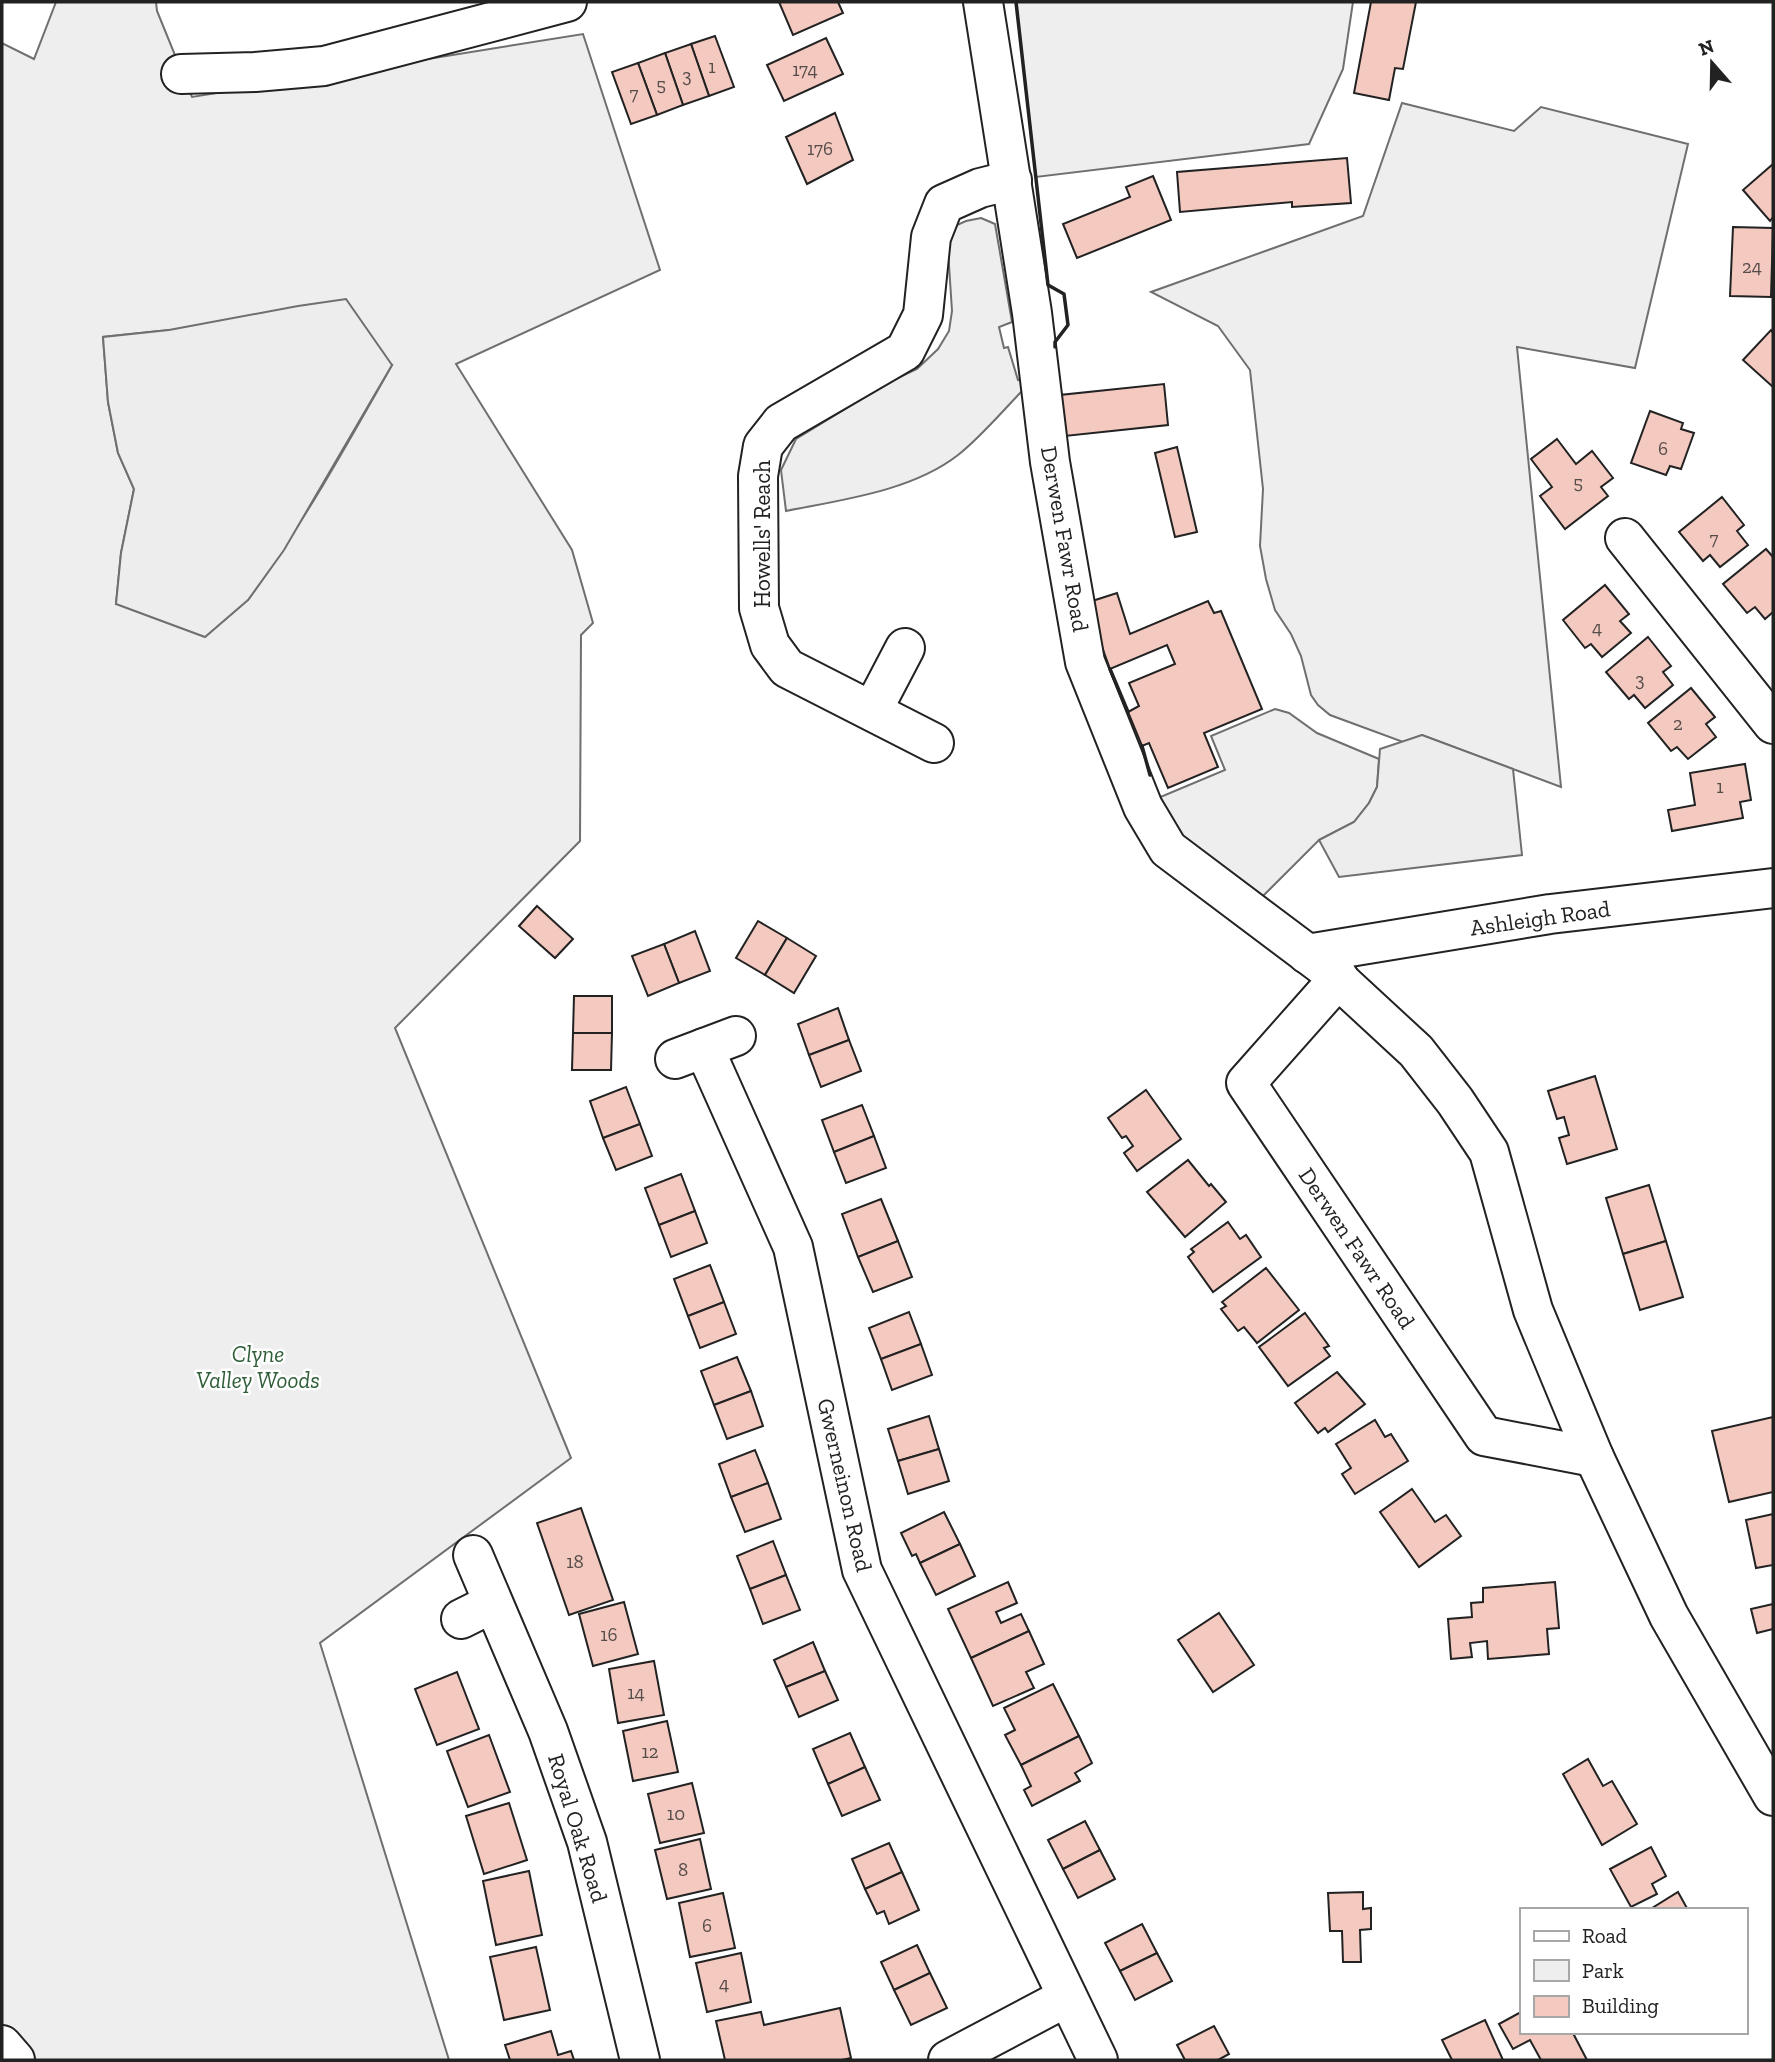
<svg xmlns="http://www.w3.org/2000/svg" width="1775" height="2062" viewBox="0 0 1775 2062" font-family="'Zilla Slab',serif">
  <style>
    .green { fill: #eee; stroke: #6f6f6f; stroke-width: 2; fill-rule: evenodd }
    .parking { fill: #ededed; stroke: #6f6f6f; stroke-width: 2 }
    .building { fill: #f3c9c0; stroke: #222; stroke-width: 2 }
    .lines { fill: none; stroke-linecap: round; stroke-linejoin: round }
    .minor-casing { stroke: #222; stroke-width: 42 }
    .major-casing { stroke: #222; stroke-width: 42 }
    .minor { stroke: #fff; stroke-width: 38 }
    .major { stroke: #fff; stroke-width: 38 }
    .wall { stroke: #222; stroke-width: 3.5 }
    .labels { text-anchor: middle; stroke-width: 5; stroke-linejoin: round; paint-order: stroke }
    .number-label { font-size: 19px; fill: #564c4a }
    .street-label { font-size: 23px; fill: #222; stroke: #fff }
    .park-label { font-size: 23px; font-style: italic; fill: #2f5e38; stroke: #fff }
  </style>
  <rect width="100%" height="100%" fill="#fff"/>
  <g class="green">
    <path d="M56,2H156L157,11L192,97L583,34L660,270L456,364L572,550L593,623L581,635L580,841L395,1028L571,1458L320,1643L449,2060H2V43L34,59ZM169,330L392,365C347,445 302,525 248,600L116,604L121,553L134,489L118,453L108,402L103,337Z"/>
    <path d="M1016,2H1353L1343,69L1309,144L1036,177Z"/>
    <path d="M1402,103L1514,131L1541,107L1688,144L1635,368L1517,347L1561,787L1422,735L1403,742L1330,715L1318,705L1311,695L1301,656L1291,634L1275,610L1266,579L1260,546L1263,489L1250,370L1218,326L1151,292L1363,216Z"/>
    <path d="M981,218L995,224L1012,322L999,327L1004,348L1008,347L1018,380L1023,379L1026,387C1004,409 982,436 958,455C912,491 841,500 786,511L781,470L796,439L891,381L917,369L938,349L949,331L952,311L948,250L951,234L957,225L966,221Z"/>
    <path d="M1275,709L1289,713L1317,733L1379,759L1377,787L1369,803L1354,822L1319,840L1257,902L1181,842L1158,798L1225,770L1211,736Z"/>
  </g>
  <g class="parking">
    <path d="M346,299L392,365L284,550L248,600L205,637L116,604L121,553L134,489L118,453L108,402L103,337L169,330L298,306Z"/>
    <path d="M1422,735L1513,769L1522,855L1339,877L1319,840L1354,822L1369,803L1377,787L1380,749Z"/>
  </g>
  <g class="building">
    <path d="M779,2H838L843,13L793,35Z"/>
    <path d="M1371,2H1416L1403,69L1395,68L1389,100L1354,93Z"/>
    <path d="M715,36L734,87L709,96L691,44Z"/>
    <path d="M826,38L843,74L784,101L767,65Z"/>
    <path d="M691,44L709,96L683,105L665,53Z"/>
    <path d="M665,53L683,105L657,115L638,63Z"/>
    <path d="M638,63L657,115L631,124L612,72Z"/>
    <path d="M835,113L853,160L807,184L786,137Z"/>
    <path d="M1347,158L1351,203L1292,207V202L1180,212L1177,172Z"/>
    <path d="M1773,164V217L1770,221L1743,190Z"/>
    <path d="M1153,176L1171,220L1077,258L1063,224L1130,197L1126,187Z"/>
    <path d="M1733,227L1773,228L1771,297L1730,296Z"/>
    <path d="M1771,330L1773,333V387L1743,360Z"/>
    <path d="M1164,384L1168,425L1065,436L1060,395Z"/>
    <path d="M1650,411L1683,423L1681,429L1694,433L1681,469L1670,466L1666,475L1631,463Z"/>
    <path d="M1557,439L1576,464L1592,451L1613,478L1601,487L1608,496L1565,529L1540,496L1552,487L1531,459Z"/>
    <path d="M1177,447L1197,532L1175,537L1155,453Z"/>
    <path d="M1722,497L1744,525L1737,531L1748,545L1720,567L1710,555L1703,561L1679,532Z"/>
    <path d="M1766,549L1773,557V612L1765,619L1755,607L1747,613L1723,584Z"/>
    <path d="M1605,585L1629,614L1620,621L1631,633L1602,657L1591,644L1585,648L1563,620Z"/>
    <path d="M1117,593L1130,634L1208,601L1214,613L1221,611L1262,709L1204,733L1218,767L1168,788L1149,743L1142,746L1128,712L1139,706L1129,683L1175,664L1167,645L1110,669L1086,603Z"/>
    <path d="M1648,637L1671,666L1663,672L1673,685L1645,708L1634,695L1629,699L1606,672Z"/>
    <path d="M1691,688L1715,717L1706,724L1716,737L1688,759L1677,747L1671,751L1648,723Z"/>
    <path d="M1745,764L1751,800L1740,802L1743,818L1672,831L1668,810L1695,805L1690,773Z"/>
    <path d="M537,906L573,939L555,958L519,926Z"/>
    <path d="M758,921L787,938L765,975L736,958Z"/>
    <path d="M695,931L710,971L679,983L664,944Z"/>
    <path d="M787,938L816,956L794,993L765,975Z"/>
    <path d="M664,944L679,983L648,996L632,956Z"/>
    <path d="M574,996H612V1033H573Z"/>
    <path d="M838,1008L849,1040L809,1055L798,1024Z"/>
    <path d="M573,1033H612L611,1070H572Z"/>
    <path d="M849,1040L861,1071L821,1087L809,1055Z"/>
    <path d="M1595,1076L1617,1149L1567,1164L1559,1138L1569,1135L1564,1117L1557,1119L1548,1091Z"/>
    <path d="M626,1087L640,1124L603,1138L590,1101Z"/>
    <path d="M1146,1090L1181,1139L1137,1171L1124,1153L1133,1146L1126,1136L1122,1138L1108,1118Z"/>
    <path d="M862,1105L874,1136L834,1152L822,1120Z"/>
    <path d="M640,1124L652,1156L616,1170L603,1138Z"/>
    <path d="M874,1136L886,1168L846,1183L834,1152Z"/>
    <path d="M1188,1160L1209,1186L1211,1184L1226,1202L1185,1237L1147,1192Z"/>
    <path d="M681,1174L695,1211L659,1225L645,1188Z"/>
    <path d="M1649,1185L1666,1241L1623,1254L1606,1198Z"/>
    <path d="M881,1199L898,1241L858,1257L842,1214Z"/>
    <path d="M695,1211L707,1243L671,1257L659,1225Z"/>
    <path d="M1228,1222L1240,1239L1246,1235L1261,1257L1213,1292L1188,1257L1194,1252L1191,1249Z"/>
    <path d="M898,1241L912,1277L873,1292L858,1257Z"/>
    <path d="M1666,1241L1683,1297L1640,1310L1623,1254Z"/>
    <path d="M710,1265L724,1302L688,1316L674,1279Z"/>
    <path d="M1266,1268L1299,1310L1257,1343L1244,1327L1238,1331L1221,1309L1226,1306L1222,1302Z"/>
    <path d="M724,1302L736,1334L700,1348L688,1316Z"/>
    <path d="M909,1312L921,1344L881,1359L869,1328Z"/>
    <path d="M1305,1313L1329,1346L1324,1348L1330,1356L1288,1386L1259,1347Z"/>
    <path d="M921,1344L932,1375L892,1390L881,1359Z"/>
    <path d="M737,1357L751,1391L714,1405L701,1371Z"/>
    <path d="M1337,1372L1365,1404L1328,1432L1325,1428L1318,1433L1295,1403Z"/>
    <path d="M751,1391L763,1426L727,1439L714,1405Z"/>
    <path d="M929,1416L939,1449L898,1461L888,1429Z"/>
    <path d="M1773,1417V1492L1729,1502L1712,1431Z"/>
    <path d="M1375,1420L1385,1437L1391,1434L1408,1461L1355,1494L1342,1474L1351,1468L1336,1444Z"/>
    <path d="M939,1449L949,1481L908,1494L898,1461Z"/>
    <path d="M755,1450L768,1483L731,1497L719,1464Z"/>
    <path d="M768,1483L781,1519L745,1532L731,1497Z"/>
    <path d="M1412,1489L1435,1522L1446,1515L1461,1536L1419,1567L1380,1512Z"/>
    <path d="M581,1508L613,1600L569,1615L537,1523Z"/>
    <path d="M944,1512L960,1544L920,1563L916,1554L912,1556L901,1533Z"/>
    <path d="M1773,1514V1565L1756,1568L1746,1520Z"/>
    <path d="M773,1541L786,1575L750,1589L737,1556Z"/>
    <path d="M960,1544L975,1576L936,1595L920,1563Z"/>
    <path d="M786,1575L800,1610L763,1624L750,1589Z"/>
    <path d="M1008,1582L1017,1603L996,1612L1001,1623L1021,1614L1029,1631L971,1658L948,1609Z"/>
    <path d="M1555,1582L1559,1628L1547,1629L1549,1654L1488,1659L1487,1641L1470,1643L1472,1657L1451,1659L1448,1619L1472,1617L1471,1603L1483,1602V1588Z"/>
    <path d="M624,1602L638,1654L593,1666L579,1614Z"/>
    <path d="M1773,1604V1629L1757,1633L1751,1609Z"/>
    <path d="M1219,1613L1254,1665L1213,1692L1178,1640Z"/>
    <path d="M1029,1631L1044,1664L1026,1672L1034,1688L993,1706L971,1658Z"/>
    <path d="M813,1642L825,1671L786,1687L774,1660Z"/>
    <path d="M654,1661L664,1715L618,1723L609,1669Z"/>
    <path d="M825,1671L838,1700L799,1717L786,1687Z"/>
    <path d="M457,1672L479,1729L437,1745L415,1689Z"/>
    <path d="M1053,1684L1079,1736L1021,1765L1005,1735L1015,1730L1004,1708Z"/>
    <path d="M667,1721L678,1772L633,1781L623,1731Z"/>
    <path d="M850,1733L865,1767L828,1784L813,1749Z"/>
    <path d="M489,1735L510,1792L468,1807L447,1751Z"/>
    <path d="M1079,1736L1092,1763L1075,1773L1080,1781L1032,1806L1024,1790L1031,1786L1021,1765Z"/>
    <path d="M1588,1759L1603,1786L1612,1781L1637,1824L1602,1845L1563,1774Z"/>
    <path d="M865,1767L880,1800L842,1816L828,1784Z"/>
    <path d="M692,1783L704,1833L660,1843L648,1794Z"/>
    <path d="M509,1803L527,1860L484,1874L466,1816Z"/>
    <path d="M1085,1821L1100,1850L1063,1869L1048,1840Z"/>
    <path d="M700,1839L711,1889L667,1899L655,1850Z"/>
    <path d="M889,1843L902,1872L865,1889L852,1859Z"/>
    <path d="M1651,1847L1666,1876L1652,1884L1657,1894L1631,1907L1610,1869Z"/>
    <path d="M1100,1850L1115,1879L1078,1898L1063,1869Z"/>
    <path d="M529,1871L542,1935L496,1945L483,1881Z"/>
    <path d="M902,1872L919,1910L889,1924L884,1911L877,1914L865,1889Z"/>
    <path d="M1363,1892V1909L1371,1908V1929L1360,1930L1361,1962H1343L1342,1931H1330L1328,1893Z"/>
    <path d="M1678,1892L1688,1910H1649Z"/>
    <path d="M723,1893L735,1948L690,1957L679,1903Z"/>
    <path d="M1142,1924L1157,1953L1120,1971L1105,1943Z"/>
    <path d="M917,1945L930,1973L894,1990L881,1962Z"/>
    <path d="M536,1947L550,2010L504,2020L490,1957Z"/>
    <path d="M741,1953L751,2002L707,2012L696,1963Z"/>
    <path d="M1157,1953L1172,1981L1135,2000L1120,1971Z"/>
    <path d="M930,1973L947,2008L911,2025L894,1990Z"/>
    <path d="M840,2008L851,2058L842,2060H725L716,2021L761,2012L764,2025Z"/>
    <path d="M1521,2012V2032H1579L1574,2035L1587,2060H1541L1530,2040L1513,2049L1499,2024Z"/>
    <path d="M1485,2020L1503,2060H1452L1442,2040Z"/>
    <path d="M1214,2026L1229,2054L1218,2060H1185L1177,2045Z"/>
    <path d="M551,2031L558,2055L571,2051L574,2060H510L505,2045Z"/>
  </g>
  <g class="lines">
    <defs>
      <g id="minor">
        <path d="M181,74L255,72L324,66L567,2"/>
        <path d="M1625,538L1773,724"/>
        <path d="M872,711L905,648"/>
        <path d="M934,743L787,668L770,645L759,608L758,476L763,446L781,423L905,351L923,315L931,237L944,204L980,188L1012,180"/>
        <path d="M1307,954L1550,914L1773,888"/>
        <path d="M1339,978L1246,1083L1484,1436L1594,1457"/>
        <path d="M704,1048L793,1247L862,1570L1098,2060"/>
        <path d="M675,1059L736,1036"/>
        <path d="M473,1555L548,1731L587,1842L640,2060"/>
        <path d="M461,1619L493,1603"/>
        <path d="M2,2045L15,2060"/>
        <path d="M948,2060L1067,1997"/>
      </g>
      <path id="major" d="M983,2L1032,313L1050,462L1085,662L1143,807L1168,849L1325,967L1416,1051L1455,1101L1489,1152L1533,1310L1594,1457L1669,1616L1773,1796"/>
    </defs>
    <use href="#minor" class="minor-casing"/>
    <use href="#major" class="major-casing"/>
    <use href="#minor" class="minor"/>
    <use href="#major" class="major"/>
    <g class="wall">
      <path d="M1016,2L1048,285L1064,294L1068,325L1055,342V347"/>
      <path d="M1110,669L1128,712"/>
      <path d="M1142,746L1150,775"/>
    </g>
  </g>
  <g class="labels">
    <g class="number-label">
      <text x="712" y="73">1</text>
      <text x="805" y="76">174</text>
      <text x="687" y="82">3</text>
      <text x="661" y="91">5</text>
      <text x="634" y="100">7</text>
      <text x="820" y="155">176</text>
      <text x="1752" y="273">24</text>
      <text x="1663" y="455">6</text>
      <text x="1578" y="489">5</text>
      <text x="1714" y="545">7</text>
      <text x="1597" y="634">4</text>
      <text x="1640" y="686">3</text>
      <text x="1678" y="730">2</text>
      <text x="1720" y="793">1</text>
      <text x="575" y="1568">18</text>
      <text x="609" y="1641">16</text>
      <text x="636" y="1699">14</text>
      <text x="650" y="1758">12</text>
      <text x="676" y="1820">10</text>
      <text x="683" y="1876">8</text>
      <text x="707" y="1932">6</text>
      <text x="724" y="1990">4</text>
    </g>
    <g class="street-label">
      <text transform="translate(762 534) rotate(-90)" y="8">Howells' Reach</text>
      <text transform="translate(1065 539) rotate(80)" y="8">Derwen Fawr Road</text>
      <text transform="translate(1540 918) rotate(-8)" y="8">Ashleigh Road</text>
      <text transform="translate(1357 1248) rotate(56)" y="8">Derwen Fawr Road</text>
      <text transform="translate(845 1485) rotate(77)" y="8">Gwerneinon Road</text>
      <text transform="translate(578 1828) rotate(73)" y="8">Royal Oak Road</text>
    </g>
    <g class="park-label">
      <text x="258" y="1362">Clyne<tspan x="258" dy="26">Valley Woods</tspan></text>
    </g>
  </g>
  <rect width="1775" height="2062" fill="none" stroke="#222222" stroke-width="7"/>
  <rect x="1520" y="1908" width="228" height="126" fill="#ffffff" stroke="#a7a7a7" stroke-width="2"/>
  <rect x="1534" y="1931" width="35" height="10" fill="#ffffff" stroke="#a7a7a7" stroke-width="2"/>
  <text x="1582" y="1943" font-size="21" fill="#222222">Road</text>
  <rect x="1534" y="1960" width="35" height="21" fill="#eeeeee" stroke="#a7a7a7" stroke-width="2"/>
  <text x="1582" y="1978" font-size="21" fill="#222222">Park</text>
  <rect x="1534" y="1996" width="35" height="21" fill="#f3c9c0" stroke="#a7a7a7" stroke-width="2"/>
  <text x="1582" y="2013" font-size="21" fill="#222222">Building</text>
  <g transform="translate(1712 63) rotate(340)" stroke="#ffffff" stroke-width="5" paint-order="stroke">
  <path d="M0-5L12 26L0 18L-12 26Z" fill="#222222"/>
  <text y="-10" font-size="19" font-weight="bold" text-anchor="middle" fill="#222222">N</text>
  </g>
</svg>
